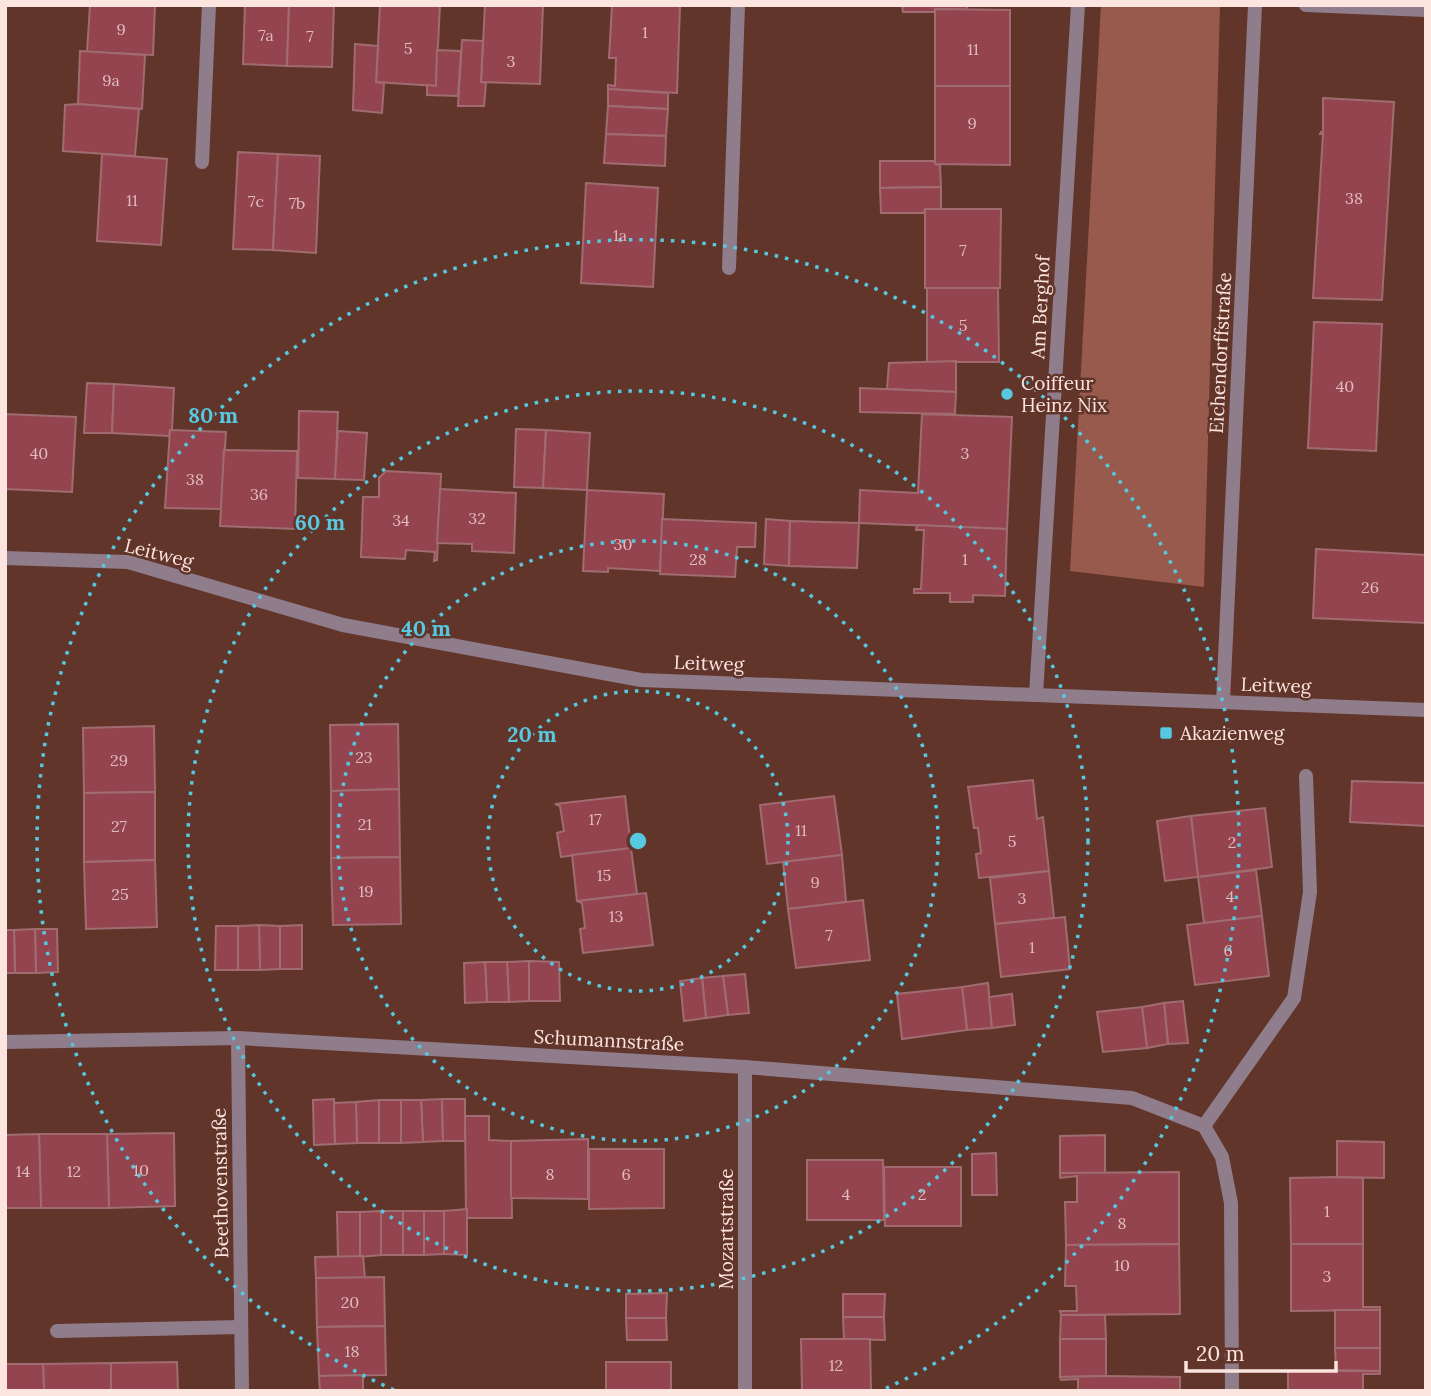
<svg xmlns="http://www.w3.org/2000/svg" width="1431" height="1396" viewBox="0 0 1431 1396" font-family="Lora,serif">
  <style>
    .green { fill: #985a4d }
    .building { fill: #93444f; stroke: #a06c71; stroke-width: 2 }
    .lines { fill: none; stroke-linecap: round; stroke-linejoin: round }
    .lane { stroke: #8f7d8b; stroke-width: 14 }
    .street { stroke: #8f7d8b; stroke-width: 14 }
    .ring { fill: none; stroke: #56c9e1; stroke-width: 3.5; stroke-dasharray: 3.5 7 }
    .poi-dot { fill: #56c9e1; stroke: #62352b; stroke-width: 2.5 }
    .labels { text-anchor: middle; stroke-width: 5; stroke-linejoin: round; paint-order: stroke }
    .number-label { font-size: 16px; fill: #e2bcbb }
    .street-label { font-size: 19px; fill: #fce4df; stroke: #62352b }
    .poi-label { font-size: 19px; fill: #fce4df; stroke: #62352b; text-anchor: start }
    .centre { fill: #56c9e1; stroke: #62352b; stroke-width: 3.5 }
    .ring-label { font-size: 21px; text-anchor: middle; font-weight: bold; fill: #56c9e1; stroke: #62352b; stroke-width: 5; stroke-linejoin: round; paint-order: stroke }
  </style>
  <rect width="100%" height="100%" fill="#62352b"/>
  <path class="green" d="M1101,5H1220L1204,587L1070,571Z"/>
  <g class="building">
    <path d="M90,5H155L153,55L87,52Z"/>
    <path d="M245,5H289L287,66L243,64Z"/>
    <path d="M289,5H334L332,67L287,66Z"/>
    <path d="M380,5H440L436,86L376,82Z"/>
    <path d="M485,5H543L540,84L481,82Z"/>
    <path d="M612,5L680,6L677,93L608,89V85L615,86L616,58H609Z"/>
    <path d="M902,5H967V10L935,9L936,12H903Z"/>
    <path d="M935,9L1010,10V86H935Z"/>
    <path d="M462,40L483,41L481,82L486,83L484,106H458Z"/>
    <path d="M355,44L378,46L376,82L384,83L382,113L353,110Z"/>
    <path d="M437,50L461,51L458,96L427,95V85L436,86Z"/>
    <path d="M80,51L145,55L142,109L78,104Z"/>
    <path d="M935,86H1010V165L935,164Z"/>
    <path d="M608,89L668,93V109L608,106Z"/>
    <path d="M1323,98L1394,102L1382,300L1313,298L1323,134H1320L1321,132H1323Z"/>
    <path d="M78,104L139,109L135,156L63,151L65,105Z"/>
    <path d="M608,106L668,109L666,136L606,134Z"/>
    <path d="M606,134L666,136L665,166L604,163Z"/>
    <path d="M238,152L278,154L273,250L233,249Z"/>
    <path d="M102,154L167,159L161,245L97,241Z"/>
    <path d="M278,154L320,156L316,253L273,250Z"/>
    <path d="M880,161H934L935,164L940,165L941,187L880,188Z"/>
    <path d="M586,183L658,188L653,287L581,283Z"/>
    <path d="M941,187V209H925L924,213H881L880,188Z"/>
    <path d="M925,209H1001L1000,288H925Z"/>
    <path d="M927,288H998L999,362H927Z"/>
    <path d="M1314,322L1382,324L1376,451L1308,448Z"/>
    <path d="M956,361V392L887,389L889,363Z"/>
    <path d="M87,383L114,384L112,433H84Z"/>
    <path d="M114,384L174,388L172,430H170L169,436L112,433Z"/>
    <path d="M860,388L956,392L955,414L860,412Z"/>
    <path d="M299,411L338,412L335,479L298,478Z"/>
    <path d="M5,414L76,417L72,492L5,489Z"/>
    <path d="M922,414L1012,417L1007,529L859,523L860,490L918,493Z"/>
    <path d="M516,429L546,430L543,488L514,487Z"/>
    <path d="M170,430L226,432L221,509L165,508Z"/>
    <path d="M546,430L590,433L587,490L543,488Z"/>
    <path d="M338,431L367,433L364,480L335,479Z"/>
    <path d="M224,450L297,451L295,529L220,526Z"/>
    <path d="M386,471L441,474L437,560L434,561L435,552L406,550L405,559L361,557L363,497H379V478Z"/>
    <path d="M440,489L516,493L514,553L472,551V544L437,543Z"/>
    <path d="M587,490L664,494L660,571L608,568V572L583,571Z"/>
    <path d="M662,519L756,523L755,547H737L735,577L660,574Z"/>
    <path d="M766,519L790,521L789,566L764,564Z"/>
    <path d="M790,521L859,523L857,568L789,566Z"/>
    <path d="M917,525L1007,529L1005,596L973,595V602H950V593H914V589H921L924,530H916Z"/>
    <path d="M1316,549L1426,555V623L1313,618Z"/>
    <path d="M398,724L399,789L331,791L330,725Z"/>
    <path d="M154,726L155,792L84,793L83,728Z"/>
    <path d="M1033,780L1037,819L1043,817L1049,871L979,878L976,854L981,853L978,828H974L968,787Z"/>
    <path d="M1352,781L1426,783V826L1350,822Z"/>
    <path d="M399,789L400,857L331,858V791Z"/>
    <path d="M155,792V860L84,862V793Z"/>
    <path d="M625,796L631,848L561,857L557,833L564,831L560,806L555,804Z"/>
    <path d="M834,796L842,855L767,864L760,805Z"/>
    <path d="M1265,808L1272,867L1198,877L1191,816Z"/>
    <path d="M1191,816L1198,877L1165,881L1157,821Z"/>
    <path d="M631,848L637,894L577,901L572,855Z"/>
    <path d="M842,855L846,902L788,909L783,862Z"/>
    <path d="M400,857L401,924L333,925L331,858Z"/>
    <path d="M155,860L157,927L86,929L84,862Z"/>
    <path d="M1256,870L1262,916L1204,923L1198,877Z"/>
    <path d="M1049,871L1054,918L995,924L990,878Z"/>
    <path d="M646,893L653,945L583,953L580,929L585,928L582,903L577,901Z"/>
    <path d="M863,900L870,960L796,968L788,909Z"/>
    <path d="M1262,916L1269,976L1195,985L1187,925Z"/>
    <path d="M1065,917L1070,969L1001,977L995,924Z"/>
    <path d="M259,925L280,926V969L260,970Z"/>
    <path d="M259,925L260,970H238V926Z"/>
    <path d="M302,925V969H280V926Z"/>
    <path d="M216,926H238V970H215Z"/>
    <path d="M35,929H57L58,972L36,973Z"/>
    <path d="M35,929L36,973H15L14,930Z"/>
    <path d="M5,930H14L15,973H5Z"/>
    <path d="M529,961L559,962L560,1001H529Z"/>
    <path d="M529,961V1001L509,1002L507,962Z"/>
    <path d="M485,962H507L509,1002H487Z"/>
    <path d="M485,962L487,1002L465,1003L464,963Z"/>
    <path d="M745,974L749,1013L728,1015L723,976Z"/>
    <path d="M723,976L728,1015L706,1018L702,978Z"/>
    <path d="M702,978L706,1018L684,1021L680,981Z"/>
    <path d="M988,983L992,1028L967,1030L962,987Z"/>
    <path d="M962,987L967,1030L902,1039L897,994Z"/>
    <path d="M1012,994L1015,1025L992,1028L989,997Z"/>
    <path d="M1183,1001L1188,1043L1168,1044L1164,1003Z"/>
    <path d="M1164,1003L1168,1044L1147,1048L1142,1007Z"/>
    <path d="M1142,1007L1147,1048L1103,1052L1097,1012Z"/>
    <path d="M334,1099L335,1144L314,1145L313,1100Z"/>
    <path d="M442,1099L443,1141L423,1142L421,1100Z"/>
    <path d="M442,1099H465V1141H443Z"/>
    <rect x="379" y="1100" width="22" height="43"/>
    <path d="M379,1100V1143H357L356,1102Z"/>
    <path d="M401,1100H421L423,1142L401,1143Z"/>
    <path d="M356,1102L357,1143L335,1144L334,1103Z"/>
    <path d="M465,1116H489V1140L511,1141L512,1218H466Z"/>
    <path d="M174,1133L175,1206L109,1208L107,1134Z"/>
    <path d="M39,1134H107L109,1208H41Z"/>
    <path d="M39,1134L41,1208H5V1135Z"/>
    <path d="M1105,1135V1173H1060V1136Z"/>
    <path d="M588,1139V1199L511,1198V1141Z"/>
    <path d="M1337,1141L1384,1142V1178L1337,1177Z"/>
    <path d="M589,1149H664V1208L589,1209Z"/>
    <path d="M996,1153L997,1195H972V1154Z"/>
    <path d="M807,1160H883L884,1220H807Z"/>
    <path d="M884,1167H961V1226H885Z"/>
    <path d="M1179,1172V1244L1066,1245L1065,1202H1077V1176L1060,1178V1173Z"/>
    <path d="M1337,1177L1363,1178V1244H1291L1290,1178Z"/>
    <path d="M467,1209V1255L444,1254V1211Z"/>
    <rect x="381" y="1211" width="22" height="44"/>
    <path d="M381,1211V1255L360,1257V1212Z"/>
    <rect x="403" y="1211" width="21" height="44"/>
    <path d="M424,1211H444V1254L424,1255Z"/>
    <path d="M337,1212H360V1257H338Z"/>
    <path d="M1179,1244L1180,1314L1061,1315L1060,1311H1077L1076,1286H1065L1066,1245Z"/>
    <path d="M1291,1244H1363V1307H1380V1310L1291,1311Z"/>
    <path d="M363,1256L365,1278H316L315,1257Z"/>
    <path d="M384,1277L385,1326L317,1327L316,1278Z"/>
    <path d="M667,1293L666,1318H626V1294Z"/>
    <path d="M843,1294H885L884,1317H843Z"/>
    <rect x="1335" y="1310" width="45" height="38"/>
    <path d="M1061,1315H1105L1106,1339H1060Z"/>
    <path d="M843,1317H884L885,1340L844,1339Z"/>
    <path d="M626,1318H666L667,1340H627Z"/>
    <path d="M385,1326L386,1375L319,1376L317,1327Z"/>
    <path d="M801,1339H870L871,1391H802Z"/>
    <path d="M1060,1339H1106V1376L1060,1377Z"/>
    <path d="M1335,1348H1380V1371L1336,1370Z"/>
    <path d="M177,1362L178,1391H111V1363Z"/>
    <rect x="606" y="1362" width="65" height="29"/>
    <path d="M111,1363V1391H44L43,1364Z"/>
    <path d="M5,1364H43L44,1391H5Z"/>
    <path d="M1288,1371H1380V1374H1363V1391H1288Z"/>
    <path d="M363,1375V1391H320L319,1376Z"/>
    <path d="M1106,1376L1180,1377V1391H1078V1379L1061,1380L1060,1377Z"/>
  </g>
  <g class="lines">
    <g class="lane">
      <path d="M1306,5L1426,10"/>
      <path d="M202,162L209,5"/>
      <path d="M729,268L738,5"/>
      <path d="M1204,1126L1294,998L1310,892L1306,776"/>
    </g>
    <g class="street">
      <path d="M5,558L128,562L343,625L641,680L1426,710"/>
      <path d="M1036,695L1078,5"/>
      <path d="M1223,702L1255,5"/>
      <path d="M238,1038L242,1391"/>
      <path d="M5,1042L238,1038L745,1067L1132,1098L1204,1126L1222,1157L1231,1203L1232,1391"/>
      <path d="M745,1067V1391"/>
      <path d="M57,1331L241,1327"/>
    </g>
  </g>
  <g class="ring">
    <circle cx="638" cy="841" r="150"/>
    <circle cx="638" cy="841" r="300"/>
    <circle cx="638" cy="841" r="450"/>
    <path d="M394 1390A601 601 0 1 1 882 1390"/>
  </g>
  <g class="poi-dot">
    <circle cx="1007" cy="394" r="7"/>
    <rect x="1159" y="726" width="14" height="14" rx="3.5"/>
  </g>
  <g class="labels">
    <g class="number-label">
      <text x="121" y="35">9</text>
      <text x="645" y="38">1</text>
      <text x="266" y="41">7a</text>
      <text x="310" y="42">7</text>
      <text x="408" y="54">5</text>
      <text x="973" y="55">11</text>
      <text x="511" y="67">3</text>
      <text x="111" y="86">9a</text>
      <text x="972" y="129">9</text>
      <text x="1354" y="204">38</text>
      <text x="132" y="206">11</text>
      <text x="256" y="207">7c</text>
      <text x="297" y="209">7b</text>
      <text x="620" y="241">1a</text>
      <text x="963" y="256">7</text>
      <text x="963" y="331">5</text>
      <text x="1345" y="392">40</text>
      <text x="39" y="459">40</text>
      <text x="965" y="459">3</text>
      <text x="195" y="485">38</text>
      <text x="259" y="500">36</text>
      <text x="477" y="524">32</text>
      <text x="401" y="526">34</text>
      <text x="623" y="550">30</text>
      <text x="698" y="565">28</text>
      <text x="965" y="565">1</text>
      <text x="1370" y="593">26</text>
      <text x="364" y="763">23</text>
      <text x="119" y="766">29</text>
      <text x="595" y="825">17</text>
      <text x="365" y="830">21</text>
      <text x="119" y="832">27</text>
      <text x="801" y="836">11</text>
      <text x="1012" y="847">5</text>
      <text x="1232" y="848">2</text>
      <text x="604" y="881">15</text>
      <text x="815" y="888">9</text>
      <text x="366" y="897">19</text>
      <text x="120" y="900">25</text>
      <text x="1230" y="902">4</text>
      <text x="1022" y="904">3</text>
      <text x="616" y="922">13</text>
      <text x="829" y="941">7</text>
      <text x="1032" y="953">1</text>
      <text x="1228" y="956">6</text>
      <text x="141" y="1176">10</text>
      <text x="23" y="1177">14</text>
      <text x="74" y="1177">12</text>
      <text x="550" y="1180">8</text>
      <text x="626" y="1180">6</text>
      <text x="846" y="1200">4</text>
      <text x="922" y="1200">2</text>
      <text x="1327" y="1217">1</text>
      <text x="1122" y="1229">8</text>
      <text x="1122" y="1271">10</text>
      <text x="1327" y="1282">3</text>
      <text x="350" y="1308">20</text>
      <text x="352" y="1357">18</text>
      <text x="836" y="1371">12</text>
    </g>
    <g class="street-label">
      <text transform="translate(1040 307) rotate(-87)" y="7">Am Berghof</text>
      <text transform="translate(1220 353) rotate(-87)" y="7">Eichendorffstraße</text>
      <text transform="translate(159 553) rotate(14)" y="7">Leitweg</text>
      <text transform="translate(709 663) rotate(2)" y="7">Leitweg</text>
      <text transform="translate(1276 685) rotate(2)" y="7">Leitweg</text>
      <text transform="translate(609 1040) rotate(3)" y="7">Schumannstraße</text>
      <text transform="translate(220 1183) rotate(-91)" y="7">Beethovenstraße</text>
      <text transform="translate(726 1229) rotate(-90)" y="7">Mozartstraße</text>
    </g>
    <g class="poi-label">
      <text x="1021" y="390">Coiffeur<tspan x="1021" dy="22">Heinz Nix</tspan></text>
      <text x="1180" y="740">Akazienweg</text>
    </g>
  </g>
  <circle cx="638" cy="841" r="10" class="centre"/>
  <g class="ring-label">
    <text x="213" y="423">80 m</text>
    <text x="320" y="530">60 m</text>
    <text x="426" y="636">40 m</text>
    <text x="532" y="742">20 m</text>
  </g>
  <rect width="1431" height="1396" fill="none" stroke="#fce4df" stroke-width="14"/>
  <path d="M1186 1361v10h150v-10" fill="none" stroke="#fce4df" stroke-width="3.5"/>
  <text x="1196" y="1361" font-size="21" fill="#fce4df" stroke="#62352b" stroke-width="5" paint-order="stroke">20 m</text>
</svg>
